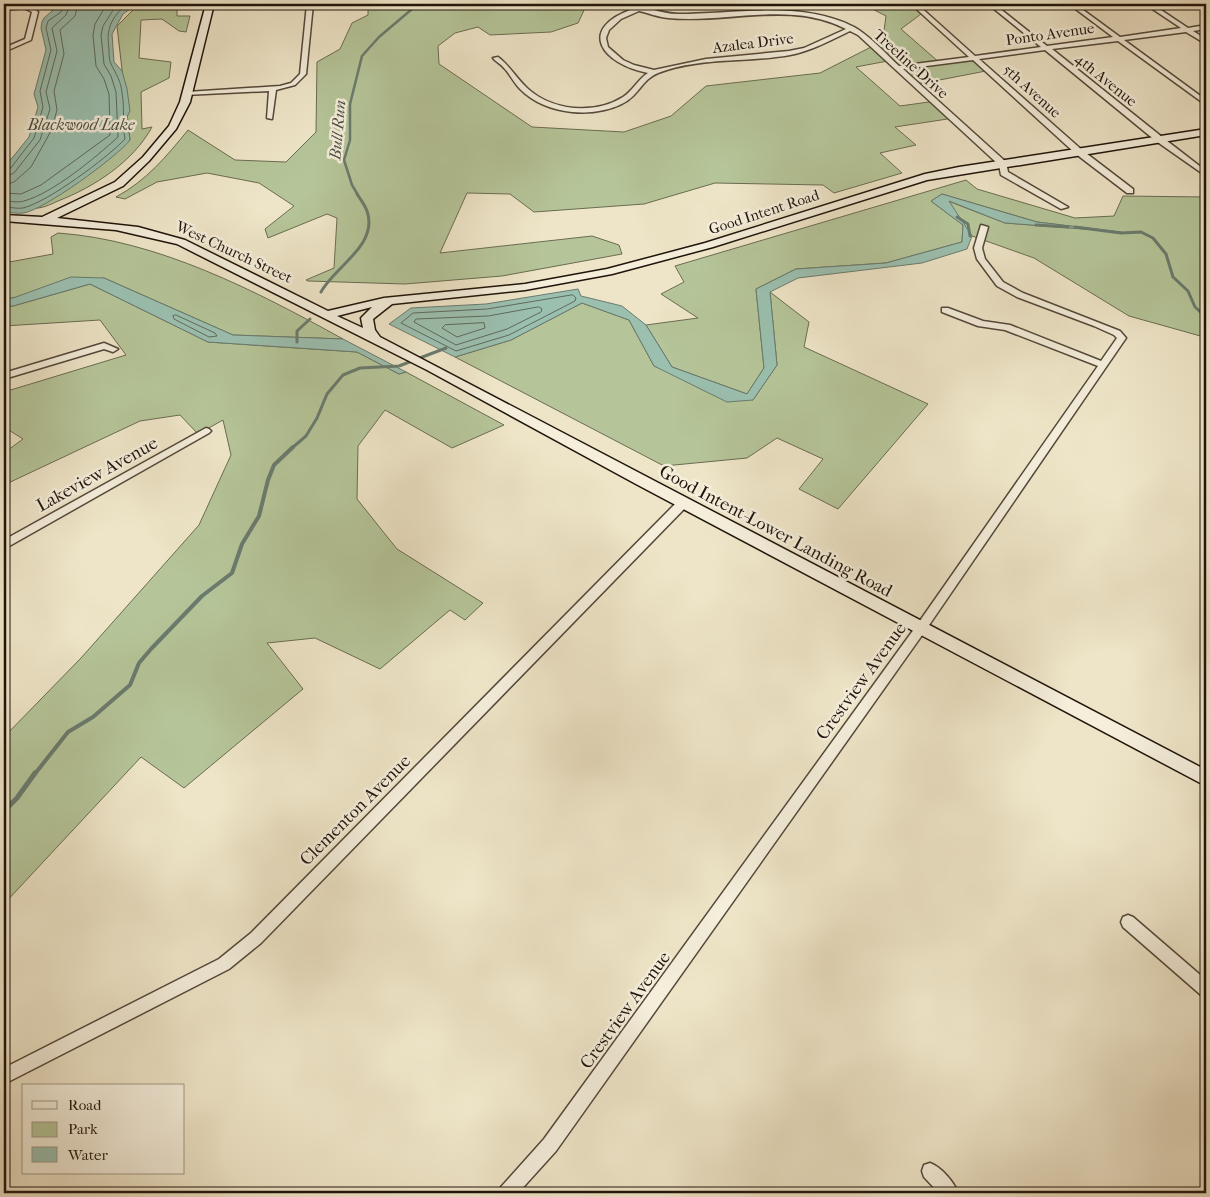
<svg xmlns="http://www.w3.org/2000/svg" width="1210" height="1197" viewBox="0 0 1210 1197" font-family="'IM FELL French Canon',serif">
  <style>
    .green { fill: #b5c599; stroke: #6a6c52 }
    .water { fill: #9bc0b0; stroke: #6a7b6e }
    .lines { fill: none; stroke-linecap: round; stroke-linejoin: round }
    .shore { stroke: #5e6a5e; stroke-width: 1 }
    .stream-far3 { stroke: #6a7b6e; stroke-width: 2.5 }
    .stream-far2 { stroke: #6a7b6e; stroke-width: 3 }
    .stream-far1 { stroke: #6a7b6e; stroke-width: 4 }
    .stream { stroke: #6a7b6e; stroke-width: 5 }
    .street-casing { stroke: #54483a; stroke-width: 3 }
    .secondary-casing { stroke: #20140b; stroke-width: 3 }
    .street { fill: #f4eedb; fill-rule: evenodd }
    .secondary { fill: #f4eedb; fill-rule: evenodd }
    .labels { text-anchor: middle; stroke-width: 5; stroke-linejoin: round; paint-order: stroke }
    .far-street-label { font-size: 15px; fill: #20140b; stroke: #f4eedb }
    .far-water-label { font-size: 16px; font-style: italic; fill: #4b5045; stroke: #f4eedb }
    .street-label { font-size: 18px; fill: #20140b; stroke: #f4eedb }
  </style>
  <rect width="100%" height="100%" fill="#eee5c8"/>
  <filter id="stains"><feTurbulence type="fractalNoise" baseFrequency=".004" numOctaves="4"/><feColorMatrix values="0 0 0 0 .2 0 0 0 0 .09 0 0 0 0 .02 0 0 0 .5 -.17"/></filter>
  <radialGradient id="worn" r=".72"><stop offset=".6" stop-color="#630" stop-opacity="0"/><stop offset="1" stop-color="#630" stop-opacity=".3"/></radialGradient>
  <g class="green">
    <path d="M139,4H177V16H190L186,32L179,31L162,19L141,20L139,58L171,62L169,78L141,92L142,129L152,127C133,162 94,187 58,201C49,205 42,209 32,208L130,140L117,26Z"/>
    <path d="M368,4H587L578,23L551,32L490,35L478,27L455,33L438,46L439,64L532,127L624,132L671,116L706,86L820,73L875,45L884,31L886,16L863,4H917L925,11L901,29L940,63L977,58L991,70L919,84L893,60L856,67L900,106L936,101L954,118L895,127L916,145L880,153L902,173L834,193L823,185L715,183L644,204L534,212L510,194L467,193L440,253L592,236L619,245L622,254L502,276L405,284L308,281L306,280L334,268L337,218L327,214L268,238L265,229L294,206L259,183L207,173L157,182L125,199L116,197C146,181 167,156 188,130L235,160L286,162L316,132L317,62L340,49L352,23L368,15Z"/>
    <path d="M966,180L977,189L1075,218L1114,216L1123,196L1206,197V386L1204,337L1129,316L1034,258L972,236L948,201L1005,223L1102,230L1037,222L942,194L931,201L963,225L962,242L886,263L796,269L756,289L764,368L747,394L672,367L646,325L698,318L661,294L684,282L675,266Z"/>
    <path d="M58,233C158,240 256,291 343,339L233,335L104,278L13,298H4V263L53,254L51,237Z"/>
    <path d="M90,284L208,342L357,352L399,374L406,372L504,425L452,448L385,410L358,446L357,499L397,549L483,603L465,620L450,610L380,669L315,638L267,643L303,689L184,788L141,757L4,904V737L81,658L199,525L231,455L223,420L198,434L180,415L140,421L4,485V453L23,439L4,427V392L126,355L100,320L4,326V306H13Z"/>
    <path d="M770,292L809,322L804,347L928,404L838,509L799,489L823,459L777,438L747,458L664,466L455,357L511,340L582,303L629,320L654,366L753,400L777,365Z"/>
  </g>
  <g class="water">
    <path d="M60,4H137L123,14L112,34L114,62L122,71L127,89L130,111L127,117L130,140C118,156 43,211 23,213C17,214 10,212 4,212V168L29,137L38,107L34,94L46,50L41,28L42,22L44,18Z"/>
    <path d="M942,194L1037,222L1121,232L1005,223L949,201L972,236L967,249L922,263L798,278L770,292L777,365L753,400L727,402L654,366L629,320L582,303L511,340L455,357L389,324L411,308L486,304L578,289L581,296L622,306L646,325L672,367L747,394L764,368L756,289L796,269L886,263L962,242L963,225L931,201Z"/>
    <path d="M71,277L104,278L233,335L343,339L406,372L399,374L357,352L208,342L90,284L13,306H4V298H13Z"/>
  </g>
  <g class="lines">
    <g class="shore">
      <path d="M4,171L10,169L34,138L43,107L40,91L51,50L46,28L48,21L61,12L64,4"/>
      <path d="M4,177L14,173L40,140L50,109L46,92L57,51L52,28L66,15L70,4"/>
      <path d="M4,185L14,182L31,167L51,131L57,110L54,91L64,54L60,30L75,16L78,4"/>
      <path d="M4,193L21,194L41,185L110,135L109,94L104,79L96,66L93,35L95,24L107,4"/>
      <path d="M4,201C10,201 18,203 24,201C53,193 95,158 118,137L116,92L111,76L104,64L101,35L103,26L117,4"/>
      <path d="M4,207C10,207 17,209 23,208C48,202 107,158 125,139C122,123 125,109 122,93C121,81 116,74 111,64C109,60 109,54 109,49C106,28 111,19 126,4"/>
      <path d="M573,295L576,298L575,301L509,335L456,351L401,323L413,313L487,309Z"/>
      <path d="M539,307L542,309L541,312L507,329L456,345L414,322L416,319L488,316Z"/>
      <path d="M176,315L215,333L217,336L209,337L174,319L173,316Z"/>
      <path d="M484,323L485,328L457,337L442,328L445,325Z"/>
    </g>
    <path class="stream-far3" d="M358,195L352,185L344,160L350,140V104L362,56L379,37L418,4"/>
    <g class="stream-far2">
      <path d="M957,217L968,224L970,236"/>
      <path d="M1036,225L1068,227"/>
      <path d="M1075,227L1121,233L1141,232L1153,238L1166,254L1173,277L1188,291L1195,307L1206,317"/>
      <path d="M321,292C334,267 379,245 367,211C365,205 361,200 357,194"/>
      <path d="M297,342V331L310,319"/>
      <path d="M292,448L306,436L317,418L327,394L343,375L360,368L399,366L446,348"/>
    </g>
    <path class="stream-far1" d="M34,775L68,732L93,717L130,685L139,663L151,649L202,596L232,573L242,544L259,516L268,480L274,465L293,447"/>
    <path class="stream" d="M4,811L17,798L35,773"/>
    <defs>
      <g id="street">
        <path d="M21,4L31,6L38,12L31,40L4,52V48L25,39L32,12L24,8L4,10V6Z"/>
        <path d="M307,4H313L306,74L295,85L276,90L272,119L267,118L269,91L185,95V93L187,92L280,86L291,83L300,74Z"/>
        <path d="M622,4C639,3 659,14 678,14C736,14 800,0 854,27C869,35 885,53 899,66L969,57L911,4H917L975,56L1041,47L988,4H994L1047,46L1113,37L1069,4H1075L1120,37L1181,28L1145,4H1152L1188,28L1206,25V29L1193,31L1206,39V44L1186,32L1124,40L1206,100V105L1118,41L1052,49L1162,137L1206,171V176L1156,141L1045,50L979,59L1082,150L1133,189V193H1127L1076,154L973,60L903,69L1006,162L1008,172L1068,207L1061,209L1001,175L999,165L858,35L850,31C831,40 811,51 790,55C746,63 700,57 658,73C646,78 642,87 633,96C619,110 591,114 572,112C553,110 534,103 520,89C514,83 510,74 504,68C501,64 496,62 493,58L498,57C510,66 516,78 527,88C552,111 594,115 623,97C633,91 638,79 648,73C602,64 576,29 633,9ZM639,11C648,13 658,17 668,18C729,24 789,0 846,29L804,48L789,51L706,59L654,70L634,65L623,60L608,47L606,38L609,30L621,19Z"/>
        <path d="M981,225L988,227L982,248L985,259L1003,282L1023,293L1120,331L1126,338L925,631L556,1151L518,1193H499L501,1187L544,1139L917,625L1098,366L1005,330L978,326L942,312V308H948L983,321L1010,325L1101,361L1117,338L1114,335L1094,326L1017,297L997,286L977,259L974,248Z"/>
        <path d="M104,343L118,349L113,352L104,349L4,379V373Z"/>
        <path d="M206,428L209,429L211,431L209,433L4,549V540Z"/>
        <path d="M683,499L688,503L687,506L261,943L229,969L4,1084V1068L219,959L251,933L679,500Z"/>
        <path d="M1128,915L1133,917L1206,980V997L1201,995L1123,927L1121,922L1123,917Z"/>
        <path d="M930,1163C941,1167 954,1182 958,1193H939L924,1177L922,1171L924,1165Z"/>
      </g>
      <path id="secondary" d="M206,4H214L190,102L176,129L149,161L123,186L57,218L138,227L185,240L328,311L384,298L525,284L607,269L705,243L925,174L959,167L1206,129V135L927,180L713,247L612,274L525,290L392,304L373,319L375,330L380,337L1206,770V786L636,484L427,370L177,244L116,230L4,221V215L42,217L115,182L143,157L169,126L180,102ZM372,307L361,318L363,328L337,316Z"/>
    </defs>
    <use href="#street" class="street-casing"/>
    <use href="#secondary" class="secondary-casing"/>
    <use href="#street" class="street"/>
    <use href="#secondary" class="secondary"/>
  </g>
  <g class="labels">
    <g class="far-street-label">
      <text transform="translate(1050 34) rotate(-8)" y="5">Ponto Avenue</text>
      <text transform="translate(753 43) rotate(-7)" y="5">Azalea Drive</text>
      <text transform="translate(911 64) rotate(42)" y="5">Treeline Drive</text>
      <text transform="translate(1106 80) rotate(39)" y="5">4th Avenue</text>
      <text transform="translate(1032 91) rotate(42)" y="5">5th Avenue</text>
      <text transform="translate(764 212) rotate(-18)" y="5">Good Intent Road</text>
      <text transform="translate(234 252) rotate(25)" y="5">West Church Street</text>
    </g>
    <g class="far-water-label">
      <text x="81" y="130">Blackwood Lake</text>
      <text transform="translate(337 130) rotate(-85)" y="6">Bull Run</text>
    </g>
    <g class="street-label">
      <text transform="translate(97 474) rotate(-29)" y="6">Lakeview Avenue</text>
      <text transform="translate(776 531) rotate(28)" y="6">Good Intent-Lower Landing Road</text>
      <text transform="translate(861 681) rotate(-54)" y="6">Crestview Avenue</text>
      <text transform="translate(355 810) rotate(-45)" y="6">Clementon Avenue</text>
      <text transform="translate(625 1010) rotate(-54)" y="6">Crestview Avenue</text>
    </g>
  </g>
  <rect width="1210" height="1197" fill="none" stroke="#eee5c8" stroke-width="20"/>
  <rect x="5" y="5" width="1200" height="1187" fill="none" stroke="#20140b" stroke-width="2.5"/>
  <rect x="10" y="10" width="1190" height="1177" fill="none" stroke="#20140b"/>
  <rect x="22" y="1084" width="162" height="90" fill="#f4eedb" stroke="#9f9788"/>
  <rect x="32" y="1101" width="25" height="8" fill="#f4eedb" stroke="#9f9788"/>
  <text x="68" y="1110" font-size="15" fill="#20140b">Road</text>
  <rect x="32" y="1122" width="25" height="15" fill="#b5c599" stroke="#9f9788"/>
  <text x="68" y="1134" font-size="15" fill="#20140b">Park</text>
  <rect x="32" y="1147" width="25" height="15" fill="#9bc0b0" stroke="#9f9788"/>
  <text x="68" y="1160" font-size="15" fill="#20140b">Water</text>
  <rect width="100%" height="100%" filter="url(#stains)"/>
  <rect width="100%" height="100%" fill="url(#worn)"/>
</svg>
